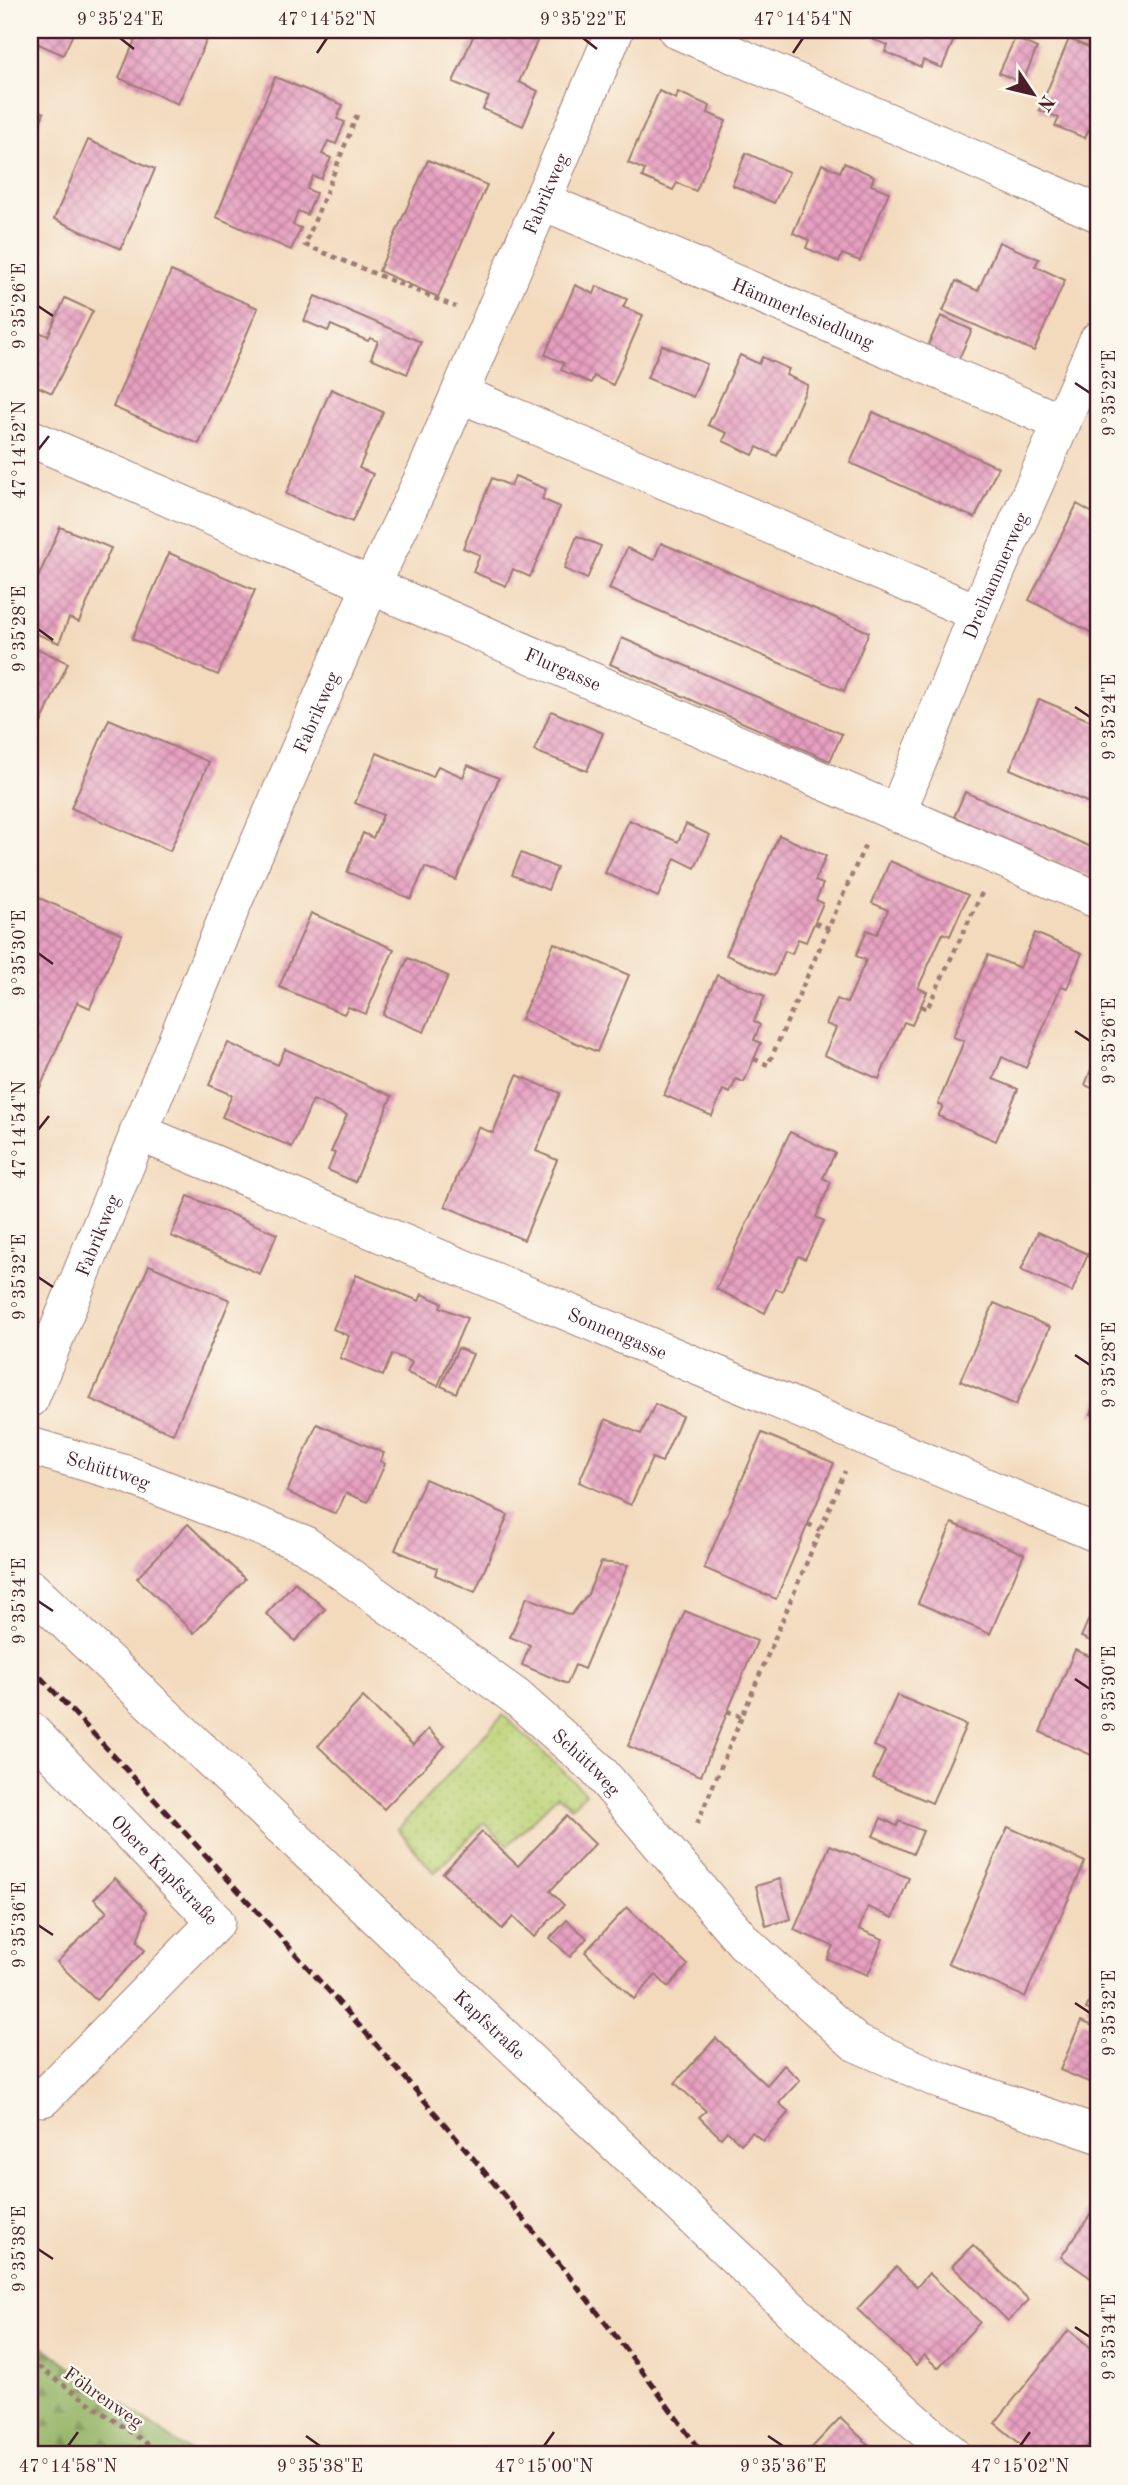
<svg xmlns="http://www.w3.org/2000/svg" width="1128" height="2485" viewBox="0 0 1128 2485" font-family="'Old Standard TT',serif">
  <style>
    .forest { fill: url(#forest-firs); stroke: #706a4a; stroke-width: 2 }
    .garden { fill: url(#garden-dots); stroke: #837951; stroke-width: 2 }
    .building { fill: url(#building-cross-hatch) }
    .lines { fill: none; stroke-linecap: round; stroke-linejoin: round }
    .street-casing { stroke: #9e7c74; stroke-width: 39 }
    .path { stroke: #9e7c74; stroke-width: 4.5; stroke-dasharray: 5 5; stroke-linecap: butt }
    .street { stroke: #fff; stroke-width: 37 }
    .rail { stroke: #4a1f2b; stroke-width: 5; stroke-dasharray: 10 5; stroke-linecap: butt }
    .ticks { fill: none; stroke: #4a1f2b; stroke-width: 2.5 }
    .labels { text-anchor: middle; stroke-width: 5; stroke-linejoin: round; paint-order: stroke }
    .street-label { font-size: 19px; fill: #4a1f2b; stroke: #fbf7ec }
    .neatline { fill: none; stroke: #4a1f2b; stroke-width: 2.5 }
    .ticks-label { font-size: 18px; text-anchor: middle; fill: #4a1f2b }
  </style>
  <defs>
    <pattern id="forest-firs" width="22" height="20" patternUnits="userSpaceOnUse" patternTransform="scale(1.75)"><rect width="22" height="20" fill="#95b568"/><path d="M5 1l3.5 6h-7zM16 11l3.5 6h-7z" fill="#7c9356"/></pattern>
    <pattern id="garden-dots" width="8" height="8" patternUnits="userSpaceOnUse" patternTransform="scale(1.75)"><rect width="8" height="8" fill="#bcd377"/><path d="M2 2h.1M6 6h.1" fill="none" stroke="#a3b567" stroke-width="1.8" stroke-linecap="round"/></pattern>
    <pattern id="building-cross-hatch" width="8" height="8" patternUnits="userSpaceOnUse" patternTransform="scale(1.75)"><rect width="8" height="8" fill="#e7a0c1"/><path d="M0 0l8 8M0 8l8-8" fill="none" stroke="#bd829d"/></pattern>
  </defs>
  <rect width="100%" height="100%" fill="#fbf7ec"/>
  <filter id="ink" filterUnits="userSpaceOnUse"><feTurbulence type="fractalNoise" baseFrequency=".0143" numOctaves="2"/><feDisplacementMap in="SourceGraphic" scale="14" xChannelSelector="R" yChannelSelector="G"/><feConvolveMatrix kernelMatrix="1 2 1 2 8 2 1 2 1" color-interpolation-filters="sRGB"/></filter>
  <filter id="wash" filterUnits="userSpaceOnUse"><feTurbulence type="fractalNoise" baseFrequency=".00686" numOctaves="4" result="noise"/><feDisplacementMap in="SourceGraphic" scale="28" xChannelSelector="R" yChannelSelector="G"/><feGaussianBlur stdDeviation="1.57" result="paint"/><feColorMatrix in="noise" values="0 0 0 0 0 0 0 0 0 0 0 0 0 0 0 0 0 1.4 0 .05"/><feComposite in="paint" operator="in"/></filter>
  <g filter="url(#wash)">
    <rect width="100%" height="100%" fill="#f3dabd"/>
    <path class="forest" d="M30,2337L194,2455H30Z"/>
    <path class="garden" d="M503,1715L586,1793L571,1807L558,1795L508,1845L484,1823L434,1873L398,1829Z"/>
    <g id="blocks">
      <g class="building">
        <path d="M30,30H75L63,55L30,40Z"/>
        <path d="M139,30H211L178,104L119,78Z"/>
        <path d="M476,30H542L519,82L538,91L523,126L483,109L489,97L453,82Z"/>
        <path d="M879,30H958L942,68L923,60L921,67L885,52L888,45L874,40Z"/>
        <path d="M1015,38L1037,48L1022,83L999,73Z"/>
        <path d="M1069,39L1088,47L1091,40L1098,43V133L1089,129L1085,138L1055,126L1059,118L1039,110Z"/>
        <path d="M275,77L343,105L337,119L345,122L336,144L328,141L322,154L331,158L321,179L313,176L307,189L316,193L307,215L298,211L293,225L301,228L291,250L216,217Z"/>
        <path d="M659,91L676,99L678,92L710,106L708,113L726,121L696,191L677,183L673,190L642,177L645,170L628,163Z"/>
        <path d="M30,107L44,113L30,145Z"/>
        <path d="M88,140L155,169L121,249L54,219Z"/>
        <path d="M746,153L789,172L774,203L732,185Z"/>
        <path d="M428,160L487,185L438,297L379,271Z"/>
        <path d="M844,163L874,176L871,185L889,192L860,261L842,254L839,262L806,248L809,240L793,233L822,164L840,172Z"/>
        <path d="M999,242L1039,259L1035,266L1065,280L1034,351L943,311L956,281L978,291Z"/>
        <path d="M171,271L258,308L199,444L113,407Z"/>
        <path d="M575,285L594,294L597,286L627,299L623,307L643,315L613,385L594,376L591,383L561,370L564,363L545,355Z"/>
        <path d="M315,296L421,342L407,374L371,358L378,341L370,338L368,341L331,325L328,331L304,321Z"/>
        <path d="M65,298L93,311L52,393L30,383V328L48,336Z"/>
        <path d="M941,316L972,330L957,363L926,350Z"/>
        <path d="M662,345L707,364L693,397L647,378Z"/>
        <path d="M740,355L759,364L762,357L789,369L786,375L808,385L777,456L757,447L753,455L723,441L727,433L708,425Z"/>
        <path d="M331,389L383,412L359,468L373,474L352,522L286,494Z"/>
        <path d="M873,412L998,467L975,518L850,463Z"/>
        <path d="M515,476L546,489L542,499L560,507L530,577L513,569L506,586L473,572L480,555L463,548L492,478L511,486Z"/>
        <path d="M1077,504L1098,516L1096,635L1029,600Z"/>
        <path d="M60,527L111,548L79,622L69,618L59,643L30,631V596Z"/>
        <path d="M577,536L601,546L587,579L564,569Z"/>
        <path d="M661,543L869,632L844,691L609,589L627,548L654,560Z"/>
        <path d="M169,553L255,590L218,675L132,639Z"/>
        <path d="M622,638L842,734L830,761L610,664Z"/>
        <path d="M30,645L68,663L37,732L30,729Z"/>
        <path d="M1039,699L1098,724V807L1010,769Z"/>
        <path d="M551,711L603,733L587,771L534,751Z"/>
        <path d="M109,719L209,762L170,851L71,808Z"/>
        <path d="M377,753L433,777L438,766L463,777L468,765L499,778L456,880L425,867L411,899L347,872L363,833L373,838L383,815L355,803Z"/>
        <path d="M965,792L1098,850V880L954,817Z"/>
        <path d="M629,820L678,842L686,824L710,835L695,868L675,858L658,897L605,873Z"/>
        <path d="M779,835L826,856L815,881L823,884L816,900L823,903L806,942L798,939L792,954L785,951L774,976L726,955Z"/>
        <path d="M521,853L557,868L548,890L512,875Z"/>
        <path d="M890,861L968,895L950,936L943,933L918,988L927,992L912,1025L904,1022L879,1079L824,1055L836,1028L826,1024L837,999L847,1003L866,960L856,956L867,930L877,934L888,910L872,903Z"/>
        <path d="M39,898L122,934L90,1008L77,1002L30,1111V919Z"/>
        <path d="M311,913L394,949L366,1014L348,1007L344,1014L279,987Z"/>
        <path d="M1035,933L1082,953L1067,988L1061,986L1026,1068L1002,1057L993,1079L1018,1089L996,1141L938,1116L943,1106L938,1104L964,1041L953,1037L988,955L1020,968Z"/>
        <path d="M554,943L629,975L597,1052L521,1019Z"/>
        <path d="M408,958L448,976L424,1032L383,1015Z"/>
        <path d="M717,975L765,996L754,1021L760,1025L754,1040L761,1043L744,1082L736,1079L730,1093L723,1090L712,1116L664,1095Z"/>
        <path d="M228,1043L278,1065L285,1049L392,1096L355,1182L328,1170L335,1153L331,1152L347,1115L313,1100L292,1147L222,1117L232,1095L209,1085Z"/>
        <path d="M1098,1052V1091L1085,1085Z"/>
        <path d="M517,1075L560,1093L536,1151L557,1160L524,1240L445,1206L478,1127L493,1133Z"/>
        <path d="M790,1132L835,1153L823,1178L831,1182L816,1217L824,1221L805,1259L798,1256L782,1291L776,1289L765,1313L716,1289Z"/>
        <path d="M188,1196L277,1234L260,1274L171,1236Z"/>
        <path d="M1038,1232L1088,1254L1072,1292L1021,1270Z"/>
        <path d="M149,1265L230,1300L173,1434L90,1399Z"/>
        <path d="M356,1275L419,1301L422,1294L442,1303L440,1307L467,1318L438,1386L407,1373L412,1362L392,1354L383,1376L340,1358L349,1336L333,1329Z"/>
        <path d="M994,1303L1050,1327L1016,1405L960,1381Z"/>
        <path d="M458,1348L473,1354L456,1393L441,1386Z"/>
        <path d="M1098,1396V1417L1091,1414Z"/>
        <path d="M655,1404L682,1416L662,1462L652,1458L631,1505L579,1482L606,1419L641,1434Z"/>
        <path d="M317,1424L384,1453L380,1461L385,1464L368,1502L346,1493L336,1514L287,1492Z"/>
        <path d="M762,1433L834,1463L776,1599L704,1568Z"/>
        <path d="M425,1479L508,1515L475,1592L435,1575L437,1568L395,1550Z"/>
        <path d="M952,1523L1024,1554L990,1634L918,1603Z"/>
        <path d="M188,1524L245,1579L194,1633L137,1578Z"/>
        <path d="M601,1562L628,1565L584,1669L575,1665L567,1684L522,1665L530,1645L510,1637L527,1597L571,1615L588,1594Z"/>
        <path d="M295,1582L325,1609L295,1641L266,1614Z"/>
        <path d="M1098,1598V1644L1081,1637Z"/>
        <path d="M685,1611L757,1641L701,1776L628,1746Z"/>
        <path d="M1075,1650L1098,1660V1758L1040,1732Z"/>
        <path d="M897,1695L966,1725L932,1803L873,1778L885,1751L874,1746Z"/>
        <path d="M363,1697L413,1745L428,1729L445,1746L384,1809L318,1746Z"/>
        <path d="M566,1816L595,1844L550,1891L564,1905L534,1937L513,1917L502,1929L443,1873L482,1832L518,1866Z"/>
        <path d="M881,1818L897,1826L899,1821L923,1831L913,1854L873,1836Z"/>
        <path d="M1008,1827L1085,1862L1025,1997L948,1963Z"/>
        <path d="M830,1845L909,1878L893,1918L868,1907L859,1929L883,1939L868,1975L827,1959L833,1946L794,1930Z"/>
        <path d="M115,1878L147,1911L137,1942L145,1950L96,2000L57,1962L107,1912L94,1899Z"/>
        <path d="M780,1879L791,1919L766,1926L756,1886Z"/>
        <path d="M627,1907L688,1965L668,1987L656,1975L634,1999L585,1952Z"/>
        <path d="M567,1920L587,1938L570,1957L550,1938Z"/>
        <path d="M1098,1982V2014L1086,2009Z"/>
        <path d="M1081,2021L1098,2028V2086L1060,2070Z"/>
        <path d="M716,2038L767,2085L784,2065L800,2080L779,2103L789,2112L763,2141L752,2132L741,2144L727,2131L721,2138L699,2117L706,2111L675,2083Z"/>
        <path d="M1095,2208L1098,2211V2283L1061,2257Z"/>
        <path d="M973,2245L1029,2300L1008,2321L952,2266Z"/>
        <path d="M896,2267L917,2287L929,2273L980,2322L938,2368L924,2355L916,2365L857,2309Z"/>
        <path d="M1069,2330L1098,2354V2433L1080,2455H1034L995,2423Z"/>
        <path d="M840,2418L880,2455H805Z"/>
      </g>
    </g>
  </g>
  <g filter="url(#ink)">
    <use href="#blocks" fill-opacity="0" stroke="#9e7c74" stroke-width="2"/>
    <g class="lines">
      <defs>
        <g id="street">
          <path d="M677,30L1098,213"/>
          <path id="s1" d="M542,201L1062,423"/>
          <path d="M460,394L978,613"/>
          <path id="s2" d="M30,438L1098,900"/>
          <path id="s3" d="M897,813L978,613L1098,340"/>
          <path id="s4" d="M138,1132L1098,1534"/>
          <path id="s5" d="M30,1399L235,898L363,603L425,474L615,30"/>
          <path id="s6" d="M30,1446L126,1474L304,1544L516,1697L596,1768L744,1942L856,2043L942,2081L1098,2134"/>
          <path id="s7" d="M30,1588L819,2336L953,2455"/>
          <path id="s8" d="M30,1730L216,1922L43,2098"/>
        </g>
      </defs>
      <use href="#street" class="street-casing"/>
      <g class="path">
        <path d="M357,115L305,245L456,307"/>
        <path d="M815,923L829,928"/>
        <path d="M921,1006L927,1009L982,893"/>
        <path d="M754,1059L768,1065L866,843"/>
        <path d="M808,1524L820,1530"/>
        <path d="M727,1711L742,1717"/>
        <path d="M697,1824L845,1471"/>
        <path d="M30,2361L163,2455"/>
      </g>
      <use href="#street" class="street"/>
      <path class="rail" d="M30,1666C266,1919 503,2172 703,2455"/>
    </g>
  </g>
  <path class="ticks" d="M120,38L134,49M583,38L597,49M317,53L327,38M793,53L803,38M38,306L53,316M1075,383L1090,393M38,450L49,436M38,629L53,640M1075,707L1090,717M38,953L53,964M1075,1031L1090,1041M38,1130L49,1116M38,1277L53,1287M1075,1355L1090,1365M38,1601L53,1611M1075,1679L1090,1689M38,1925L53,1935M1075,2003L1090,2013M38,2249L53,2259M1075,2327L1090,2337M306,2436L320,2446M768,2436L783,2446M68,2446L78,2432M544,2446L554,2432M1020,2446L1030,2432"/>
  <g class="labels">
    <g class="street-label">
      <text dy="7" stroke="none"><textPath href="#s5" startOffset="1311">Fabrikweg</textPath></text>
      <text dy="7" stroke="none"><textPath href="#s1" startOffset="284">Hämmerlesiedlung</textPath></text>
      <text dy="7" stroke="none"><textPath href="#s3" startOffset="257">Dreihammerweg</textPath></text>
      <text dy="7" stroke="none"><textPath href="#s2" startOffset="581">Flurgasse</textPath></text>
      <text dy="7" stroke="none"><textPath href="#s5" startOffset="744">Fabrikweg</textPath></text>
      <text dy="7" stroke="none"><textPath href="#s5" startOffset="177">Fabrikweg</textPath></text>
      <text dy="7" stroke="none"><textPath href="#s4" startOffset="520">Sonnengasse</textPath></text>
      <text dy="7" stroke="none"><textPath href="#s6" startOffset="82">Schüttweg</textPath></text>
      <text dy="7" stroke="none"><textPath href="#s6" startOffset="649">Schüttweg</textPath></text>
      <text dy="7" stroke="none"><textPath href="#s8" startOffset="194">Obere Kapfstraße</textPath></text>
      <text dy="7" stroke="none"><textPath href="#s7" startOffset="634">Kapfstraße</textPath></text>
      <text transform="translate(104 2397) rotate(35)" y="7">Föhrenweg</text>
    </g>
  </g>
  <rect width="1128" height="2485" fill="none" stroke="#fbf7ec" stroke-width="77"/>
  <g transform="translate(1033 94) rotate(125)" stroke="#fbf7ec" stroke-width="5" paint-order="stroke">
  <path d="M0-5L12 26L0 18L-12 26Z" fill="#4a1f2b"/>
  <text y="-10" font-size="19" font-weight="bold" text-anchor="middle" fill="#4a1f2b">N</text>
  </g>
  <rect x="38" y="38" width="1052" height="2408" class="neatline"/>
  <g class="ticks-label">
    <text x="120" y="25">9°35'24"E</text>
    <text x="327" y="25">47°14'52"N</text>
    <text x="583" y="25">9°35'22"E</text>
    <text x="803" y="25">47°14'54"N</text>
    <text transform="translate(19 306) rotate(-90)" y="6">9°35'26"E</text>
    <text transform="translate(1109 393) rotate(-90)" y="6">9°35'22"E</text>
    <text transform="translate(19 450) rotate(-90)" y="6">47°14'52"N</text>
    <text transform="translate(19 629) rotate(-90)" y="6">9°35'28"E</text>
    <text transform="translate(1109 717) rotate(-90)" y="6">9°35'24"E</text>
    <text transform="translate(19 953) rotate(-90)" y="6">9°35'30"E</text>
    <text transform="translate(1109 1041) rotate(-90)" y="6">9°35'26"E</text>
    <text transform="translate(19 1130) rotate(-90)" y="6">47°14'54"N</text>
    <text transform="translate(19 1277) rotate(-90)" y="6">9°35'32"E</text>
    <text transform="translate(1109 1365) rotate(-90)" y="6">9°35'28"E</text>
    <text transform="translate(19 1601) rotate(-90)" y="6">9°35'34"E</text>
    <text transform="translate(1109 1689) rotate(-90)" y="6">9°35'30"E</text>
    <text transform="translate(19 1925) rotate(-90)" y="6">9°35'36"E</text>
    <text transform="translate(1109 2013) rotate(-90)" y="6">9°35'32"E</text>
    <text transform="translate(19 2249) rotate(-90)" y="6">9°35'38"E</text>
    <text transform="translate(1109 2337) rotate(-90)" y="6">9°35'34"E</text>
    <text x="68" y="2472">47°14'58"N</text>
    <text x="320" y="2472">9°35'38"E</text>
    <text x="544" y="2472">47°15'00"N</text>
    <text x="783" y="2472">9°35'36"E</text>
    <text x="1020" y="2472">47°15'02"N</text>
  </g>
</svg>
